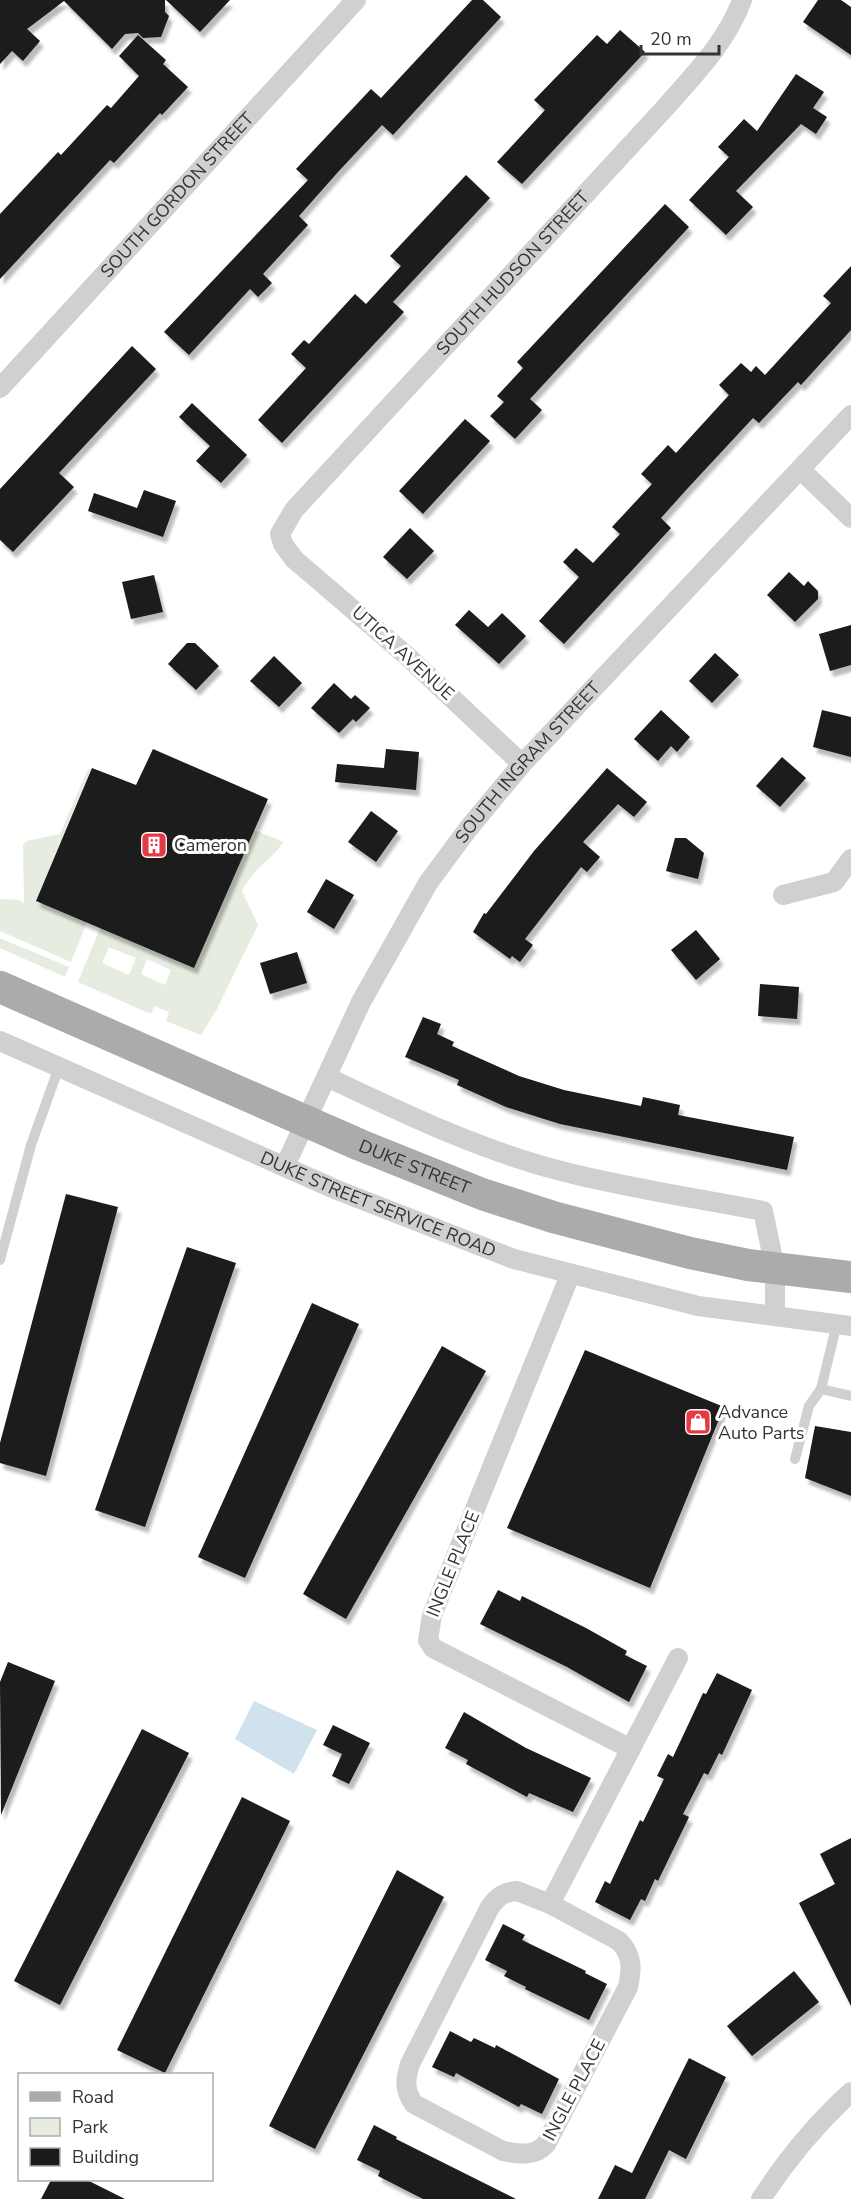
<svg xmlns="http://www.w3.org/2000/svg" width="851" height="2199" viewBox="0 0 851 2199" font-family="'Nunito Sans',sans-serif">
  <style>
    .green { fill: #e6ecdf; fill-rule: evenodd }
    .water { fill: #cfe2ee }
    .building { fill: #1a1a1a; filter: url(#shadow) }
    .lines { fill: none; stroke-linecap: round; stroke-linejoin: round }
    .lane { stroke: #d0d0d0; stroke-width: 10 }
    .street { stroke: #d0d0d0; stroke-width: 20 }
    .primary { stroke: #ababab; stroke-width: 32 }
    .labels { text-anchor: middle; stroke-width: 6; stroke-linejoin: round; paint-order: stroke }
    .street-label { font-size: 18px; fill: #333; stroke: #fff }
    .poi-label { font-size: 18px; fill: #333; stroke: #fff; text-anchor: start }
  </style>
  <defs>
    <filter id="shadow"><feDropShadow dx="3.5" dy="6" stdDeviation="1.5" flood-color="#0004"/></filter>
  </defs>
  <rect width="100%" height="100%" fill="#fff"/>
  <g class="green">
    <path d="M88,769L91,770L36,900L87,922L71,962L0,931V899L19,900L24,903L23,845L27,841L60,834Z"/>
    <path d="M254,830L284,842C269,862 254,868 242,891L258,925L217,1009L201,1035L166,1021L169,1012L154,1006L151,1014L78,982L100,928ZM109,947L136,958L129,975L102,963ZM147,959L171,970L165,985L141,974Z"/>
    <path d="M0,938L69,967L65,977L0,948Z"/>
  </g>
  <path class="water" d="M254,1701L317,1730L294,1774L235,1739Z"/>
  <g class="building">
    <path d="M0,0H165V12L169,16L161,37L143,38L138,33L125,34L112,49L64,1L27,29L40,41L23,61L12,51L0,64Z"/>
    <path d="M166,0H230L200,32Z"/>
    <path d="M472,0H483L501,17L393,135L382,125L338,172L299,216L308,225L263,274L272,283L258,297L250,289L189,355L164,332L308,180L296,169L371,89L381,98Z"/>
    <path d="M818,0H841L851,7V55L803,22Z"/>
    <path d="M620,30L645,52L522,184L497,162L545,110L534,100L597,35L607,44Z"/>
    <path d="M138,35L166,60L163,64L188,87L162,115L160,113L114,163L110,160L0,279V214L58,152L61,155L107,105L111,108L139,76L119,56Z"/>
    <path d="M796,74L824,92L813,108L827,117L816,134L801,124L736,191L753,207L726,235L689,200L729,157L718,147L744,119L757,131Z"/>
    <path d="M466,175L490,198L393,302L404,312L282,443L258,420L306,368L291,354L304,340L309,344L355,294L366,304L401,266L390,256Z"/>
    <path d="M665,204L689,227L530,399L542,410L515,439L490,416L504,402L497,396L523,368L517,362Z"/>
    <path d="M851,266V330L801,385L798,382L759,423L753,418L687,489L661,518L671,528L564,644L539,621L579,577L563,562L576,548L593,563L620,534L612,527L652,484L641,474L668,445L676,453L729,395L719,385L741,363L751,372L756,366L765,375L831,303L823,296Z"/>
    <path d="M132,346L156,369L59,473L74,487L13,552L0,540V489Z"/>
    <path d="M192,403L247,455L221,483L196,461L210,446L179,417Z"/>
    <path d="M465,419L490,441L423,514L399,491Z"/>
    <path d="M144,490L176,501L163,537L88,511L94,493L137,508Z"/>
    <path d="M410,528L434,551L407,579L383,557Z"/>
    <path d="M789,572L804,586L808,581L818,591V599L795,622L767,595Z"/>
    <path d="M154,575L163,612L131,619L122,582Z"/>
    <path d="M469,610L488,627L502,613L526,636L499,664L455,625Z"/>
    <path d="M851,625V665L830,671L819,634Z"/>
    <path d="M187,643H195L219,666L196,690L168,664Z"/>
    <path d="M715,653L739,675L712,703L689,681Z"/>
    <path d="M274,656L302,683L279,707L250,681Z"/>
    <path d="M334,683L351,699L355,695L370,708L356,722L353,719L339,733L311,708Z"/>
    <path d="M661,710L690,737L677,752L671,746L658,761L634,739Z"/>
    <path d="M822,710L851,717V757L813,747Z"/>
    <path d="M153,749L268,799L194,968L36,901L92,768L136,785Z"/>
    <path d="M386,749L419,752L416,790L335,782L337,764L384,768Z"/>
    <path d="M782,757L806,778L780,807L756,786Z"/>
    <path d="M607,768L647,802L634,817L618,804L583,842L600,857L587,872L581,867L525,939L533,945L520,962L512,956L510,959L473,932L484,913L486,914L534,851Z"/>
    <path d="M371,811L398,831L376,862L348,842Z"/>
    <path d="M675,838H686L704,853L698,879L666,871Z"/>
    <path d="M326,879L354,895L334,929L307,912Z"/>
    <path d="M696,930L720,959L696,980L671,950Z"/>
    <path d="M297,952L307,983L270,994L260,963Z"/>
    <path d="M760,984L799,987L797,1019L758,1016Z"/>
    <path d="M423,1017L441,1024L437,1034L454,1042L452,1046L519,1076L564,1090L641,1106L643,1097L680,1105L678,1115L794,1137L787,1170L560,1124L506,1107L457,1085L459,1080L405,1057Z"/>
    <path d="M66,1194L118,1207L46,1476L0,1463V1443Z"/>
    <path d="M187,1247L236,1263L145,1527L95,1510Z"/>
    <path d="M312,1303L359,1324L245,1578L198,1557Z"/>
    <path d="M442,1346L486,1371L346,1619L303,1594Z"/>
    <path d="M585,1350L724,1407L650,1588L507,1528Z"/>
    <path d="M815,1426L851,1432V1496L805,1478Z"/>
    <path d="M498,1590L520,1601L522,1596L586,1628L627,1651L625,1655L647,1666L629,1702L567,1667L480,1624Z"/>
    <path d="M8,1662L55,1681L1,1815L0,1682Z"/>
    <path d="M717,1673L752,1690L722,1755L719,1753L708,1775L704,1773L683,1814L689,1817L658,1881L655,1879L645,1901L641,1899L630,1920L595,1902L605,1881L610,1884L640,1820L643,1822L664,1779L657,1776L668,1754L673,1757L703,1693L706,1694Z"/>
    <path d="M464,1712L526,1748L591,1778L573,1812L529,1793L527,1797L466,1764L468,1760L445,1748Z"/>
    <path d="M333,1725L370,1743L349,1784L332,1776L342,1754L323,1745Z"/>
    <path d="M142,1729L189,1753L60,2005L14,1981Z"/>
    <path d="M242,1797L290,1821L165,2073L117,2050Z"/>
    <path d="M851,1838V2006L799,1903L835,1884L820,1854Z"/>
    <path d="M397,1870L444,1897L315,2149L269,2126Z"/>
    <path d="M503,1924L525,1935L522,1940L586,1971L585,1973L607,1984L589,2020L525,1989L526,1987L504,1976L507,1971L485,1960Z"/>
    <path d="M794,1971L819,2002L752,2056L727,2026Z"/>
    <path d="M450,2031L471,2042L474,2038L495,2048L496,2045L559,2079L542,2114L521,2104L519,2107L456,2073L454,2077L432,2067Z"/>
    <path d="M689,2058L726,2077L686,2159L669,2150L645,2199H598L615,2165L632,2173Z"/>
    <path d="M374,2125L397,2137L396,2139L516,2199H423L378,2176L380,2171L357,2160Z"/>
    <path d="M51,2180H87L125,2199H41Z"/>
  </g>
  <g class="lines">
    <g class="lane">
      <path d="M0,1260L31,1145L59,1067"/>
      <path d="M837,1323L821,1389L851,1396"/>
      <path d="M795,1459L809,1406L821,1389"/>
    </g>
    <g class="street">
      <path id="s1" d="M0,388L356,0"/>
      <path d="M801,470L851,518"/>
      <path id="s2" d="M522,764L406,655L294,559L283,544L280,534L294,510L664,109C693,76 727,42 742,0"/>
      <path d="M783,895L834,882L851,859"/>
      <path id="s3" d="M0,1041L337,1190L514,1259L698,1306L851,1326"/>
      <path d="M327,1077C403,1113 479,1150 561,1171C627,1188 695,1198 763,1211L775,1268V1316"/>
      <path id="s4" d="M285,1166L361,1002L428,883L468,829L522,764L851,415"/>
      <path d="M570,1275L432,1615L428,1640L433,1648L631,1749"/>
      <path d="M517,1891L550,1904L619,1941C633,1956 632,1968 628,1987L546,2144C535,2157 517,2154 503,2151L414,2104C404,2090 405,2080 410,2064L490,1907C498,1896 504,1892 517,1891Z"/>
      <path d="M550,1904L678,1658"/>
      <path d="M761,2199C787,2159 816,2124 851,2092"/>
    </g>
    <path class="primary" id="s5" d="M0,987L360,1145L482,1194L553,1217L690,1253L748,1265L851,1277"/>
  </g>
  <defs>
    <symbol id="building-square" viewBox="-11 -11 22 22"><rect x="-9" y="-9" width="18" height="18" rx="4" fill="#e63946" stroke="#fff"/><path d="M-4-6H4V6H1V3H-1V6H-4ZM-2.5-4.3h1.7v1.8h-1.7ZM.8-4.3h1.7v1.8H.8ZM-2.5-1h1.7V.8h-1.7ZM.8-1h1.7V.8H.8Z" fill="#fff"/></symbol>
    <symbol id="shop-square" viewBox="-11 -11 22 22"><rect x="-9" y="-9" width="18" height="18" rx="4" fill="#e63946" stroke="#fff"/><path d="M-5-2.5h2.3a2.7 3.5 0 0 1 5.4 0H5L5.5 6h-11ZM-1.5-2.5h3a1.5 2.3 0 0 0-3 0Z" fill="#fff"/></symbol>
  </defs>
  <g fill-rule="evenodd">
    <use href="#building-square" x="139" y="830" width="30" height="30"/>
    <use href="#shop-square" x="683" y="1407" width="30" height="30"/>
  </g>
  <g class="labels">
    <g class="street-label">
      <text dy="6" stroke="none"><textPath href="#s1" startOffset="262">SOUTH GORDON STREET</textPath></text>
      <text dy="6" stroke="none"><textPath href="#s2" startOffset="686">SOUTH HUDSON STREET</textPath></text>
      <text transform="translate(403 653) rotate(42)" y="6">UTICA AVENUE</text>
      <text dy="6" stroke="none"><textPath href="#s4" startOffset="474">SOUTH INGRAM STREET</textPath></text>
      <text dy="6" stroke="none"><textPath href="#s5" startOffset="452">DUKE STREET</textPath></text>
      <text dy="6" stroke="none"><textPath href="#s3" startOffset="412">DUKE STREET SERVICE ROAD</textPath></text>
      <text transform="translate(453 1564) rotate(-68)" y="6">INGLE PLACE</text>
      <text transform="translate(574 2090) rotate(-62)" y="6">INGLE PLACE</text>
    </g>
    <g class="poi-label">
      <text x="174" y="851">Cameron</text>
      <text x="718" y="1418">Advance<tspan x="718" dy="21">Auto Parts</tspan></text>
    </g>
  </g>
  <rect x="18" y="2073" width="195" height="108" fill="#ffffff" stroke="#adadad" stroke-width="1.5"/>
  <rect x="30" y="2092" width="30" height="9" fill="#ababab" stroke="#adadad" stroke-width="1.5"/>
  <text x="72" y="2103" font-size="18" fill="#333333">Road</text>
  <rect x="30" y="2118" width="30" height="18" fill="#e6ecdf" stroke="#adadad" stroke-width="1.5"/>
  <text x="72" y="2133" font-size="18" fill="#333333">Park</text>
  <rect x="30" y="2148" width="30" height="18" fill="#1a1a1a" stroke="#adadad" stroke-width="1.5"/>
  <text x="72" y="2163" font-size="18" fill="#333333">Building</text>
  <path d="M641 45v9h78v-9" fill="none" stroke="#333333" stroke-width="3"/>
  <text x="650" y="45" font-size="18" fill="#333333" stroke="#ffffff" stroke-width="4.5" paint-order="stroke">20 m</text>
</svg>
